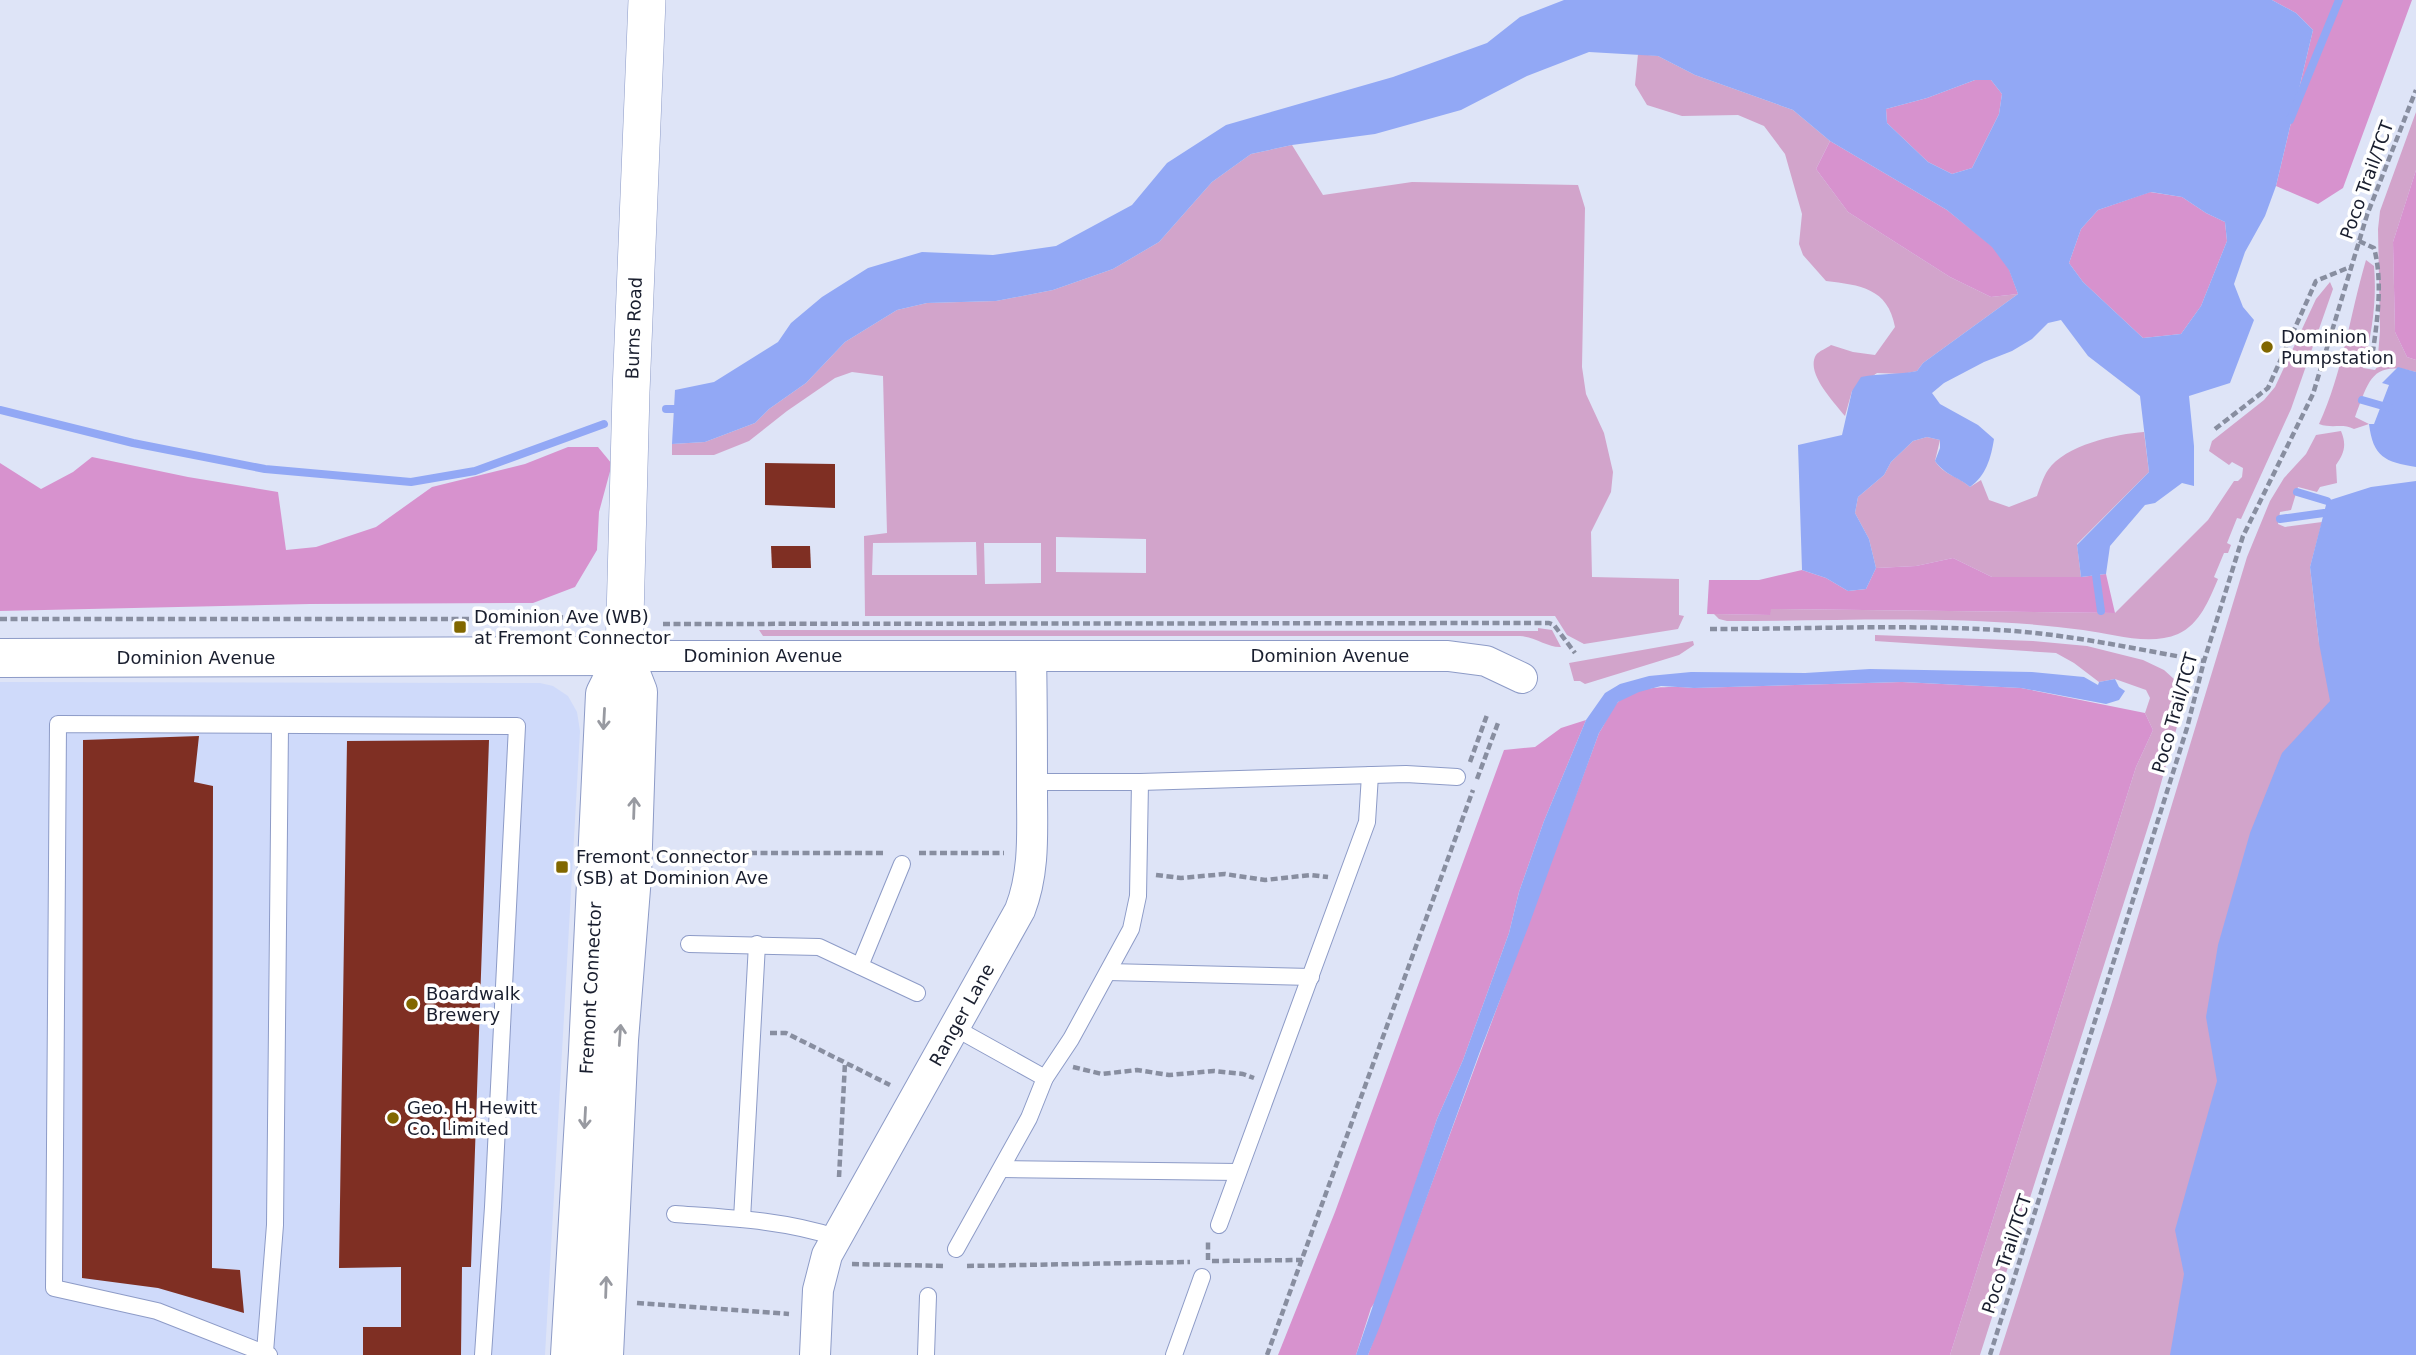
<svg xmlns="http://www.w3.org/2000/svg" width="2416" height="1355" viewBox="0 0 2416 1355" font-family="'DejaVu Sans',sans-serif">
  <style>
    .built { fill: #cfdafa }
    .green { fill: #d2a4cb; fill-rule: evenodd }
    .forest { fill: #d792ce }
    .water { fill: #92a8f5; fill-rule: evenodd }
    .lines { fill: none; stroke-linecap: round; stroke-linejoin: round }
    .stream { stroke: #92a8f5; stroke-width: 8 }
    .building { fill: #7f2f23 }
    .service-casing { stroke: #8d9bc7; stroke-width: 18 }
    .minor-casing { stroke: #8d9bc7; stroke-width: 32 }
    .tertiary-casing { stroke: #8d9bc7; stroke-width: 38 }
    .secondary-casing { stroke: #8d9bc7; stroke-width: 40 }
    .path { stroke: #888ea0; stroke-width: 4.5; stroke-dasharray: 7 3.5; stroke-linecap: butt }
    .service { stroke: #fff; stroke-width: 16 }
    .minor { stroke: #fff; stroke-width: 30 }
    .tertiary { stroke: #fff; stroke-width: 37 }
    .secondary { stroke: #fff; stroke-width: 38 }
    .oneway { stroke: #989aa1 }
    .poi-dot { fill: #816700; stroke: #fff; stroke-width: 2.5 }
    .labels { text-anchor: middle; stroke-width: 7; stroke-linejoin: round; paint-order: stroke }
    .street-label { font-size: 18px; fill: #191e2e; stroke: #fff }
    .poi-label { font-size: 18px; fill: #191e2e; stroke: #fff; text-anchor: start }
  </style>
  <rect width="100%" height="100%" fill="#dee4f7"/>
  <path class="built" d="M0,682L540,683L553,686L568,696L577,712L580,731L545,1355H0Z"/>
  <g class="green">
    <path d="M1638,54L1658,56L1695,75L1793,110L1830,141L1816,169L1848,212L1950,277L1991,297L2018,294L1923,363L1917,371L1903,374L1877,373L1852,391L1845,416C1835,403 1805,373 1816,355C1819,351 1827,348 1831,345L1853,352L1875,355L1895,327C1888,288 1860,285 1826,281L1803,255L1799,244L1802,214L1785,154L1764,126L1738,115L1682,116L1647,105L1635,85Z"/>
    <path d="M2416,112V170L2393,242L2395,332L2407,357L2416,360V372C2371,360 2369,381 2355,417L2369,424L2354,429C2342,423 2333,429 2319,424C2343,372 2350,314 2366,260L2374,266C2377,301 2372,333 2363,368L2375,370L2377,367L2380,331L2378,229L2380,211Z"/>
    <path d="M1292,145L1323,195L1412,182L1578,185L1585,208L1582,367L1586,394L1604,433L1613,472L1611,492L1591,532L1592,577L1679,579V615L1684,616L1678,629L1584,644L1567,635L1555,616H865L864,536L887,533L883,376L852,372L835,378L787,411L749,441L714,455H672V444L705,442L755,423L769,409L806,383L845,342L897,310L927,303L996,301L1053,290L1113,269L1159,242L1212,182L1251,154ZM1056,537L1146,539V573L1056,572ZM976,542L977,575H872L873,543ZM984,543H1041V583L985,584Z"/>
    <path d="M2330,282L2333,289L2291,409L2241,519L2237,518L2227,543L2231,545L2228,553H2224L2214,577L2218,579C2209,600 2200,624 2178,634C2150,646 2112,634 2083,630C1965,614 1845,621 1727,621L1719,619L1714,614L1770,615V609L2115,613L2208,520L2234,481H2238L2242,477L2243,468L2232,462L2229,465L2209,451L2212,441L2264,400L2275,387L2316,299Z"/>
    <path d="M2341,431C2347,445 2344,454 2336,465L2337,483L2320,487L2317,492L2298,487L2291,510L2280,512L2278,524L2285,527L2322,522L2310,567L2319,643L2329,651L2416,1355H1999L2112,1002L2247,557L2270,501L2284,478L2306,454L2316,435Z"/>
    <path d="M2144,432L2149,472L2077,544L2081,577H1992L1953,558L1916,566L1876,568L1869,539L1855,513L1858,497L1884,475L1891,462L1913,441L1927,437L1940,440L1935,461C1945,476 1957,475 1970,487L1981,480L1989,500L2009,507L2037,496C2040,488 2043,477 2048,470C2065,445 2116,434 2144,432Z"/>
    <path d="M1538,628L1552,630L1561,647C1549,648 1535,637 1520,636H763L759,630L1538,631Z"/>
    <path d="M1875,635L2033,641L2087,646L2143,660L2164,670L2174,679L2180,693V716L2154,808L1980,1355H1950L2136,767L2153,730L2145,713L2150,698L2146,690L2115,679L2099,682L2074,663L2056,653L1875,641Z"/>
    <path d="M1693,641L1694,645L1679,655L1585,684L1580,681H1574L1569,663Z"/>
  </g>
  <g class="forest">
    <path d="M2272,0H2412L2343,188L2318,204L2276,186L2313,30L2296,13Z"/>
    <path d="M1975,80H1991L2002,94L1999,114L1972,168L1952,174L1928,162L1887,123L1886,109L1927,98Z"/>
    <path d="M1830,141L1947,210L1993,247L2009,269L2018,294L1991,297L1950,277L1848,212L1816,169Z"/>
    <path d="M2416,170V360L2407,357L2395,332L2393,242Z"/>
    <path d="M2150,192L2182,197L2206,213L2225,222L2227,241L2201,306L2181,334L2143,338L2083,282L2069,263L2081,229L2098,210Z"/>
    <path d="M568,447H598L612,464L599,512L597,550L575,587L533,603L310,604L0,611V463L41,489L73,472L92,457L188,477L278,492L286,550L316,547L376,527L432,487L525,464Z"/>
    <path d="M1953,558L1992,577H2081L2106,574L2115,613L1771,609L1770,615L1707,614L1709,580H1759L1802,570L1826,578L1848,591L1866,589L1876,568L1916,566Z"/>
    <path d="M1902,682L2021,688L2145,713L2153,730L2136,767L1950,1355H1368L1599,733C1605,724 1610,711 1617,703C1635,685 1671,686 1694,688Z"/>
    <path d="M1586,720L1544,821L1519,892L1509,933L1463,1060L1437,1119L1377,1299L1371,1308L1356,1355H1278L1335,1212L1504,750L1535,747L1561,728Z"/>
  </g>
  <g class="water">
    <path d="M1564,0H2272L2296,13L2313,30L2276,186L2265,216L2245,252L2234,284L2243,307L2254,320L2230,383L2189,396L2194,446V486L2182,483L2155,503L2145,505L2110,546L2106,574L2081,577L2077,545L2149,472L2140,396L2088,356L2061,320L2048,323L2032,339L2012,351L1984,362L1944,383L1932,393L1940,404L1978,425L1994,439C1991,458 1986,476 1970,487C1957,476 1946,476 1935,461L1940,448V440L1927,437L1913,441L1891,462L1884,475L1858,497L1855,513L1869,539L1876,568L1866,589L1848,591L1826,578L1802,570L1798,445L1842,435L1852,391L1861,377C1880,373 1898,375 1917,371L1923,363L2018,294L2009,270L1992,247L1947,210L1830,141L1793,110L1695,75L1658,56L1589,52L1527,76L1461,110L1375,134L1292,145L1251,154L1212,182L1159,242L1113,269L1053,290L996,301L927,303L897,310L845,342L806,383L769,409L755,423L705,442L672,444L675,390L714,382L778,342L791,323L822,297L868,268L922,252L993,255L1056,246L1132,205L1167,163L1226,125L1393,77L1487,43L1520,17ZM1975,80H1991L2002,94L1999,114L1972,168L1952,174L1928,162L1887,123L1886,109L1927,98ZM2151,192L2182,197L2206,213L2225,222L2227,241L2201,306L2181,334L2143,338L2083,282L2069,263L2081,229L2098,210Z"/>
    <path d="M2398,367L2416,372V467C2385,462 2373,457 2369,424H2374L2389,385L2382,383Z"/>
    <path d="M2416,481V1355H2170L2184,1274L2175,1230L2217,1081L2206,1017L2218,945L2250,833L2282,753L2330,701L2319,643L2310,567L2327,501L2371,487Z"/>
    <path d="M1870,669L2032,672L2084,677L2098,685L2099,682L2115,679L2119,687L2125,691L2119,700L2106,704L2021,688L1902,682L1694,688L1661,686L1639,692L1618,702L1599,733L1529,925L1479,1054L1380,1326L1368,1355H1356L1437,1119L1463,1060L1509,933L1519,892L1544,821L1586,720L1605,693L1620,684L1649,676L1691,672L1805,673Z"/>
  </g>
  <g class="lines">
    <g class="stream">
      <path d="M2290,120L2339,0"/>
      <path d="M2362,400L2390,408"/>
      <path d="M666,409H684"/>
      <path d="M0,410L133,443L265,469L411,482L475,471L604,424"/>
      <path d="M2297,492L2327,501"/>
      <path d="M2280,519L2324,513"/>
      <path d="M2096,575L2101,611"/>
    </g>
  </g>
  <g class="building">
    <path d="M765,463L835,464V508L765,505Z"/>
    <path d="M771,546H810L811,568H772Z"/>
    <path d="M199,736L194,782L213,786L212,1268L240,1270L244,1313L158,1288L82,1278L83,740Z"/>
    <path d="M489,740L471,1267H462L461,1355H363V1327H401V1267L339,1268L347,741Z"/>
  </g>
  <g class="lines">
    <defs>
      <g id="service">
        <path d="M1032,782H1140L1406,774L1457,777"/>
        <path d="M689,944L819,947L917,993"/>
        <path d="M860,966L902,864"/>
        <path d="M1108,972L1311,977"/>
        <path d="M955,1028L1045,1078"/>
        <path d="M1002,1169L1238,1172"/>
        <path d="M675,1214C730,1218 783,1220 835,1237"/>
        <path d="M742,1219L757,944"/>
        <path d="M1219,1225L1367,822L1370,775"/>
        <path d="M956,1249L1029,1118L1045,1078L1071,1039L1131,929L1138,896L1140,782"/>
        <path d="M262,1355L265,1352L275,1225L280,726"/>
        <path d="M269,1355L157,1311L54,1288L58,724L517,726L493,1207L483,1355"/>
        <path d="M926,1355L928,1296"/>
        <path d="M1174,1355L1202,1277"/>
      </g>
      <g id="minor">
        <path d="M624,656H1448L1486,661L1522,678"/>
        <path d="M815,1355L818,1290L827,1255L1020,910C1035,871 1032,832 1032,792C1032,746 1032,701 1031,656"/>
      </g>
      <path id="tertiary" d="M624,656L631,392L647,0"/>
      <g id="secondary">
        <path d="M0,658L624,656"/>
        <path d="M570,1355L588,1051L605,694L624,656"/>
        <path d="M604,1355L619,1040L632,876L638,692L624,656"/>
      </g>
    </defs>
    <use href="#service" class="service-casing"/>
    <use href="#minor" class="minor-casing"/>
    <use href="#tertiary" class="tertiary-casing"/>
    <use href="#secondary" class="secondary-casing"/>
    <g class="path">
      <path d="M2359,241L2374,248C2384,285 2376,328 2371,365"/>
      <path d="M2215,429L2268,388L2316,281L2350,267"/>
      <path d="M0,619H513L531,615L593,620"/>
      <path d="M663,624L1549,623L1554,625L1575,653"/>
      <path d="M1710,629C1811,629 1913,624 2014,631C2078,636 2141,650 2204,661"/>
      <path d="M1470,762L1487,715"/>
      <path d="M1477,779L1498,723"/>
      <path d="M666,853H886"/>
      <path d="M919,853H1004"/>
      <path d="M1156,875L1181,878L1225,874L1265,880L1311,875L1328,877"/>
      <path d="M770,1033H786L890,1085"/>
      <path d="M1073,1067L1102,1074L1137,1070L1169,1075L1214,1071L1243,1074L1254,1078"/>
      <path d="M839,1177L845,1063"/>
      <path d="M1208,1260V1241"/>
      <path d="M1212,1261L1302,1260"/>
      <path d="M852,1264L945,1266"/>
      <path d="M967,1266L1190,1262"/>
      <path d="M637,1303L789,1314"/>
      <path d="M1267,1355L1473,790"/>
      <path d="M1990,1355L2187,728L2204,661L2243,536L2313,394L2367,215L2416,90"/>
    </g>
    <use href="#service" class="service"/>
    <use href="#minor" class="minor"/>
    <use href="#tertiary" class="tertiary"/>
    <use href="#secondary" class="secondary"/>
  </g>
  <defs><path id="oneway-shaft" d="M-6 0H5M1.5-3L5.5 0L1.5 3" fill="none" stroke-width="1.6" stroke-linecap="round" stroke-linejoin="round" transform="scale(1.75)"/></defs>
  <g class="oneway">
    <use href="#oneway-shaft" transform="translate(604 719) rotate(93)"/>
    <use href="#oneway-shaft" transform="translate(634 808) rotate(-88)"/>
    <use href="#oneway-shaft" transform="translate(620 1035) rotate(-86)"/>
    <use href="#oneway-shaft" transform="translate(585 1118) rotate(93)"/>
    <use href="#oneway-shaft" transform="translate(606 1287) rotate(-88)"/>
  </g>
  <g class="poi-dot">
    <circle cx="2267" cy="347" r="7"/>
    <rect x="453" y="620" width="14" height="14" rx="3.5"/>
    <rect x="555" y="860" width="14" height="14" rx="3.5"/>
    <circle cx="412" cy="1004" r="7"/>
    <circle cx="393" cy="1118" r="7"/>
  </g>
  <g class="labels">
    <g class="street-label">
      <text transform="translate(2367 180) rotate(-70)" y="6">Poco Trail/TCT</text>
      <text transform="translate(634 328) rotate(-88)" y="6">Burns Road</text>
      <text x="763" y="662">Dominion Avenue</text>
      <text x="1330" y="662">Dominion Avenue</text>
      <text x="196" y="664">Dominion Avenue</text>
      <text transform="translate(2175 713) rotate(-74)" y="6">Poco Trail/TCT</text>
      <text transform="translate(591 988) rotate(-87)" y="6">Fremont Connector</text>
      <text transform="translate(962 1015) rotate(-61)" y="6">Ranger Lane</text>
      <text transform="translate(2007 1254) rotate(-72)" y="6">Poco Trail/TCT</text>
    </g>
    <g class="poi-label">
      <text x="2281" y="343">Dominion<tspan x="2281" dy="21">Pumpstation</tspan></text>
      <text x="474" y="623">Dominion Ave (WB)<tspan x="474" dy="21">at Fremont Connector</tspan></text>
      <text x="576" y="863">Fremont Connector<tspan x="576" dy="21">(SB) at Dominion Ave</tspan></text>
      <text x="426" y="1000">Boardwalk<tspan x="426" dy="21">Brewery</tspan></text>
      <text x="407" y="1114">Geo. H. Hewitt<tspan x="407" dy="21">Co. Limited</tspan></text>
    </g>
  </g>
</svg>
